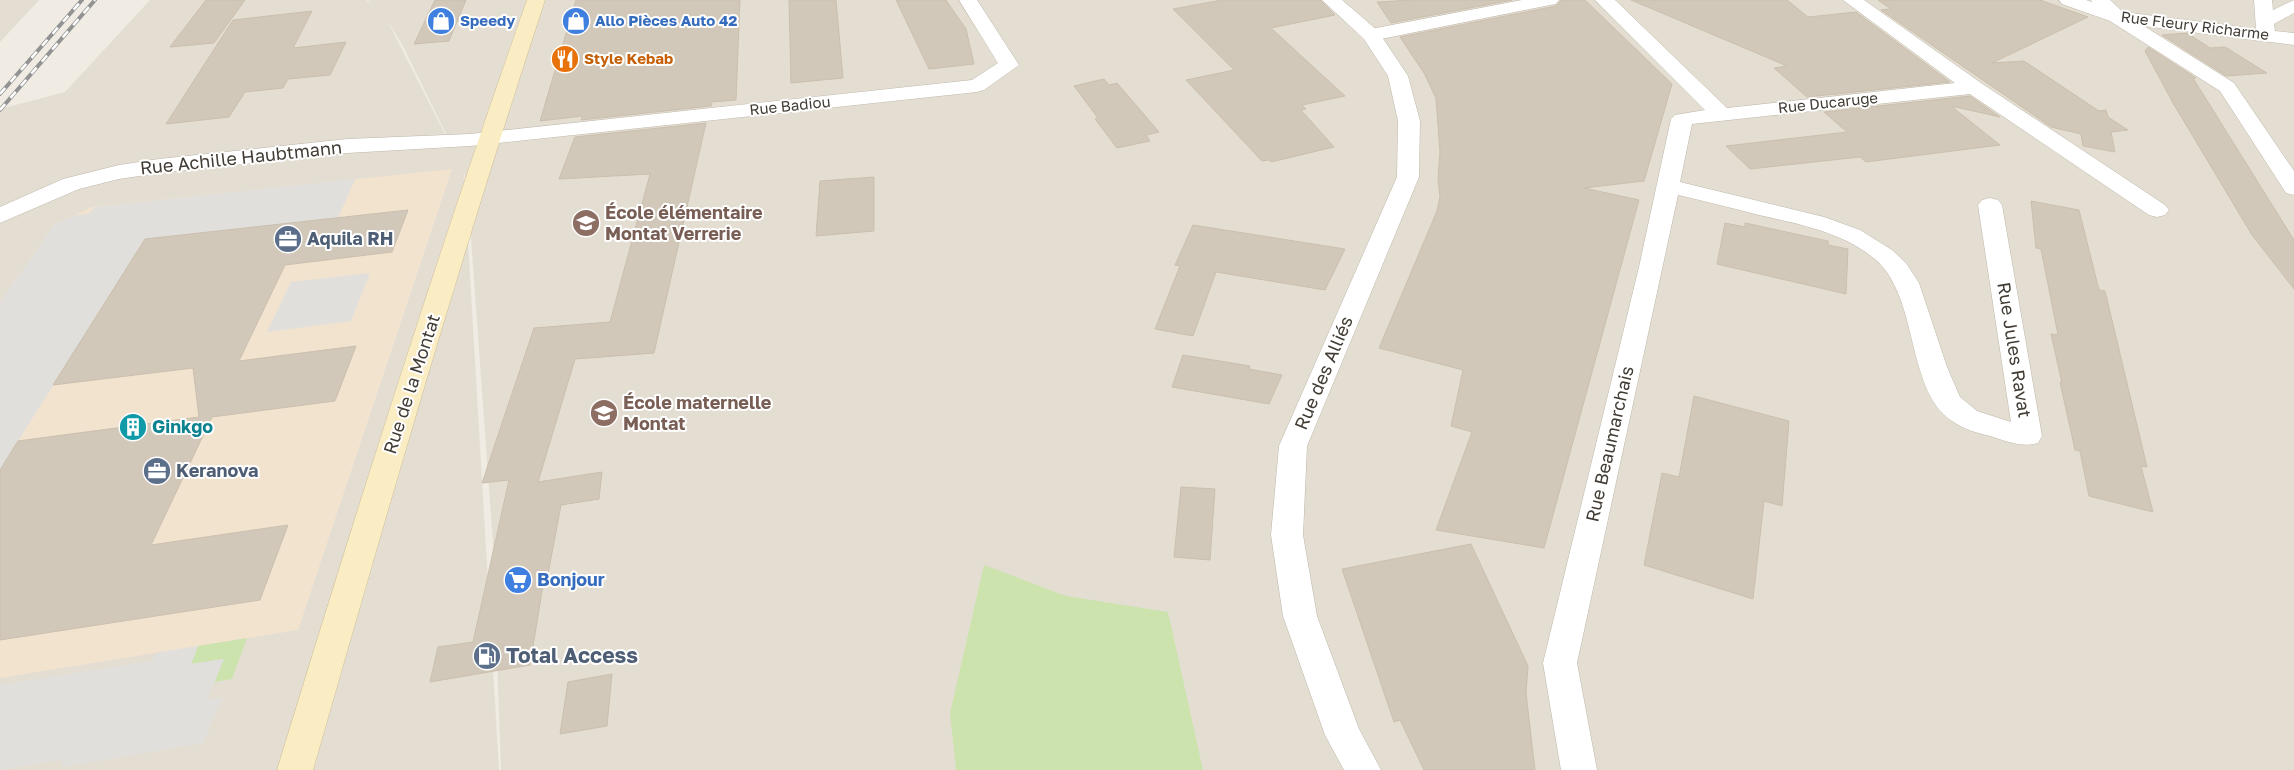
<svg xmlns="http://www.w3.org/2000/svg" width="2294" height="770" viewBox="0 0 2294 770" font-family="'Golos Text',sans-serif">
  <style>
    .residential { fill: #e4ded2; fill-rule: evenodd }
    .commercial { fill: #f2e3cf }
    .green { fill: #cce3ae }
    .parking { fill: #e1dfdc }
    .building { fill: #d1c8ba; stroke: #cbbfad }
    .lines { fill: none; stroke-linecap: round; stroke-linejoin: round }
    .minor-casing { stroke: #beb7aa; stroke-width: 1 }
    .tertiary-casing { stroke: #beb7aa; stroke-width: 1 }
    .secondary-casing { stroke: #cebe96; stroke-width: 1 }
    .minor { fill: #fff; fill-rule: evenodd }
    .tertiary { fill: #fff; fill-rule: evenodd }
    .secondary { fill: #faecc3; fill-rule: evenodd }
    .rail-casing { stroke: #939393; stroke-width: 4 }
    .rail { stroke: #fff; stroke-width: 2.5; stroke-dasharray: 8; stroke-linecap: butt }
    .labels { text-anchor: middle; stroke-width: 4; stroke-linejoin: round; paint-order: stroke }
    .far-shop-label { font-size: 15px; font-weight: bold; fill: #366cbe; stroke: #fff; text-anchor: start }
    .far-street-label { font-size: 15px; fill: #423c34; stroke: #fff }
    .far-food-label { font-size: 15px; font-weight: bold; fill: #c56008; stroke: #fff; text-anchor: start }
    .street-label { font-size: 18px; fill: #423c34; stroke: #fff }
    .education-label { font-size: 18px; font-weight: bold; fill: #785e54; stroke: #fff; text-anchor: start }
    .service-label { font-size: 18px; font-weight: bold; fill: #4e5e75; stroke: #fff; text-anchor: start }
    .culture-label { font-size: 18px; font-weight: bold; fill: #0d838f; stroke: #fff; text-anchor: start }
    .shop-label { font-size: 18px; font-weight: bold; fill: #366cbe; stroke: #fff; text-anchor: start }
    .near-service-label { font-size: 21px; font-weight: bold; fill: #4e5e75; stroke: #fff; text-anchor: start }
  </style>
  <rect width="100%" height="100%" fill="#f0ece3"/>
  <g class="residential">
    <path d="M0,0H39L0,42Z"/>
    <path d="M150,0H366L372,4L368,0H2294V770H501L493,544L467,183L464,173L499,770H0V109L65,92ZM387,20L403,46L449,140H448Z"/>
  </g>
  <path class="commercial" d="M452,169L298,630L0,678V302L55,224L92,207Z"/>
  <g class="green">
    <path d="M984,565L1066,596L1168,612L1203,770H956L950,713Z"/>
    <path d="M247,638L232,679L214,682L223,659L191,664L198,646Z"/>
  </g>
  <g class="parking">
    <path d="M355,179L338,218L145,239L0,470V302L55,224L75,215L88,214L95,207Z"/>
    <path d="M370,273L351,321L267,332L291,282Z"/>
    <path d="M198,646L191,664L224,659L207,700L224,697L217,710L203,743L63,767L60,760L0,770V685L152,661L156,653Z"/>
  </g>
  <g class="building">
    <path d="M206,0H245L214,43L170,47Z"/>
    <path d="M435,0H466L449,41L414,44Z"/>
    <path d="M576,0H740L736,100L712,102L711,106L581,120L583,116L540,121Z"/>
    <path d="M789,0H836L843,78L791,83Z"/>
    <path d="M896,0H946L966,29L974,64L929,69Z"/>
    <path d="M1222,0H1320L1335,15L1271,28L1345,96L1302,105L1306,109L1301,110L1334,147L1271,162L1269,160L1262,161L1186,80L1234,70L1173,9Z"/>
    <path d="M1411,0H1512L1391,23L1377,2Z"/>
    <path d="M1561,0H1585L1672,84L1644,181L1584,188L1639,200L1544,548L1436,530L1472,432L1451,426L1463,370L1379,348L1437,211L1440,197L1438,179L1440,152L1436,98L1424,73L1400,37L1556,6Z"/>
    <path d="M1631,0H1787L1808,17L1856,12L1950,82L1807,97L1774,68L1787,66Z"/>
    <path d="M1878,0H2040L2088,17L1992,63L2024,61L2099,111L2106,110L2108,117L2128,130L2111,132L2115,152L2083,146L2081,134L2051,127L1881,10L1891,9Z"/>
    <path d="M312,11L293,48L346,42L330,75L288,79L283,88L245,92L229,117L166,124L233,20Z"/>
    <path d="M2187,33L2210,48L2225,47L2267,73L2226,76L2162,35Z"/>
    <path d="M2148,47L2196,78H2193L2294,240V289L2252,235L2173,103L2145,51Z"/>
    <path d="M1104,79L1109,85L1117,83L1159,132L1146,135L1150,141L1117,148L1095,119L1098,118L1074,86Z"/>
    <path d="M1970,96L2000,117L1951,106L2000,145L1866,162L1860,157L1750,169L1726,146L1847,132L1824,112Z"/>
    <path d="M706,123L654,353L575,359L538,482L602,472L599,499L561,505L546,585H543L530,665L430,682L438,647L473,642L509,480L482,483L534,328L610,322L650,174L559,179L575,137Z"/>
    <path d="M874,177V231L816,236L820,181Z"/>
    <path d="M2031,201L2079,210L2099,290L2105,291L2147,467L2141,466L2153,512L2089,496L2080,451L2075,450L2060,382L2062,383L2051,334L2058,335L2041,249L2036,248Z"/>
    <path d="M408,210L392,252L285,265L239,361L356,346L335,401L212,417L151,545L288,525L260,600L0,640V470L18,441L199,417L193,368L53,385L145,239Z"/>
    <path d="M1725,223L1745,227V223L1828,241V245L1848,249L1846,294L1717,264Z"/>
    <path d="M1193,225L1345,249L1325,290L1216,272L1193,336L1155,329L1180,266L1175,265Z"/>
    <path d="M1183,355L1250,366L1249,369L1282,375L1269,404L1172,387Z"/>
    <path d="M1694,396L1789,421L1782,506L1764,501L1753,599L1644,565L1662,473L1679,477Z"/>
    <path d="M1181,487L1215,489L1210,560L1174,557Z"/>
    <path d="M1471,544L1528,666L1526,693L1535,770H1424L1400,720L1394,722L1342,569Z"/>
    <path d="M612,674L607,726L560,734L568,682Z"/>
  </g>
  <g class="lines">
    <defs>
      <g id="minor">
        <path d="M959,0H977L1019,65L984,90L977,92L470,146L347,153L159,173L119,179L79,189L0,223V207L63,179L119,165L159,159L347,139L470,134L972,80L998,63Z"/>
        <path d="M1522,0H1559L1556,4L1550,5L1371,41L1364,39L1361,35L1364,31L1371,29Z"/>
        <path d="M1595,0H1615L1727,108L1955,83L1843,0H1864L1981,83L2165,205L2169,210L2165,215L2157,217L2149,215L1970,94L1692,124L1680,182L1824,217L1860,230L1892,250L1906,263L1919,283L1947,367L1960,397L1977,411L2011,422L1978,205L1982,200L1990,198L1998,200L2002,205L2042,436L2038,443C2023,448 2006,441 1990,436C1977,433 1963,429 1952,421C1905,389 1920,298 1875,259C1842,232 1799,224 1759,215C1732,208 1705,201 1678,195L1577,663L1597,770H1561L1543,663L1639,267L1671,119L1675,115L1705,110Z"/>
        <path d="M2059,0H2086L2092,2L2091,0H2110L2123,12L2256,29L2254,0H2272L2273,10L2294,0V13L2274,24L2275,31L2294,33V45L2144,26L2234,83L2294,171V195L2286,193L2220,91L2110,21L2062,4Z"/>
      </g>
      <path id="tertiary" d="M1322,0H1342L1378,31L1408,76L1420,121L1419,177L1307,446L1303,535L1317,616L1359,729L1381,770H1344L1325,735L1283,616L1271,535L1279,446L1397,177L1398,121L1388,76L1364,39Z"/>
      <path id="secondary" d="M527,0H545C461,255 387,512 313,770H277C356,512 437,255 527,0Z"/>
    </defs>
    <use href="#minor" class="minor-casing"/>
    <use href="#tertiary" class="tertiary-casing"/>
    <use href="#secondary" class="secondary-casing"/>
    <use href="#minor" class="minor"/>
    <use href="#tertiary" class="tertiary"/>
    <use href="#secondary" class="secondary"/>
    <defs>
      <g id="rail">
        <path d="M0,94L82,0"/>
        <path d="M0,110L95,0"/>
      </g>
    </defs>
    <use href="#rail" class="rail-casing"/>
    <use href="#rail" class="rail"/>
  </g>
  <defs>
    <symbol id="shop-disc" viewBox="-11 -11 22 22"><circle r="9.5" fill="#3f7fe0" stroke="#fff"/><path d="M-5-2.5h2.3a2.7 3.5 0 0 1 5.4 0H5L5.5 6h-11ZM-1.5-2.5h3a1.5 2.3 0 0 0-3 0Z" fill="#fff"/></symbol>
    <symbol id="restaurant-disc" viewBox="-11 -11 22 22"><circle r="9.5" fill="#e8710a" stroke="#fff"/><path d="M-5-6h1v4h1v-4h1v4h1v-4h1v5L-1.5 .5V6h-2V.5L-5-1ZM5-6V6H3V1.5H1.5Q1.5-4 5-6Z" fill="#fff"/></symbol>
    <symbol id="school-disc" viewBox="-11 -11 22 22"><circle r="9.5" fill="#8d6e63" stroke="#fff"/><path d="M0-5L7-2L0 1L-7-2ZM-4 1L0 2.5L4 1V4Q0 6-4 4Z" fill="#fff"/></symbol>
    <symbol id="office-disc" viewBox="-11 -11 22 22"><circle r="9.5" fill="#5c6f8a" stroke="#fff"/><path d="M-6-3h4V-5.5h4V-3h4V5H-6ZM-1-4.5V-3h2v-1.5ZM-6 0V1H6V0Z" fill="#fff"/></symbol>
    <symbol id="building-disc" viewBox="-11 -11 22 22"><circle r="9.5" fill="#0f9aa8" stroke="#fff"/><path d="M-4-6H4V6H1V3H-1V6H-4ZM-2.5-4.3h1.7v1.8h-1.7ZM.8-4.3h1.7v1.8H.8ZM-2.5-1h1.7V.8h-1.7ZM.8-1h1.7V.8H.8Z" fill="#fff"/></symbol>
    <symbol id="supermarket-disc" viewBox="-11 -11 22 22"><circle r="9.5" fill="#3f7fe0" stroke="#fff"/><path d="M-6-5.5h2.5l.6 2H6L4.5 2H-2.5L-4.4-4H-6ZM-1.5 3.2a1.3 1.3 0 1 0 .1 0ZM3 3.2a1.3 1.3 0 1 0 .1 0Z" fill="#fff"/></symbol>
    <symbol id="fuel-disc" viewBox="-11 -11 22 22"><circle r="9.5" fill="#5c6f8a" stroke="#fff"/><path d="M-5.5-6h7V0h2V4h1.3V-2.5L3-4.5l.8-.8L6-3V5H2.5V1h-1V6h-7ZM-4.2-4.7v3.2H.2V-4.7Z" fill="#fff"/></symbol>
  </defs>
  <g fill-rule="evenodd">
    <use href="#shop-disc" x="425" y="5" width="32" height="32"/>
    <use href="#shop-disc" x="560" y="5" width="32" height="32"/>
    <use href="#restaurant-disc" x="549" y="43" width="32" height="32"/>
    <use href="#school-disc" x="570" y="207" width="32" height="32"/>
    <use href="#office-disc" x="272" y="223" width="32" height="32"/>
    <use href="#school-disc" x="588" y="397" width="32" height="32"/>
    <use href="#building-disc" x="117" y="411" width="32" height="32"/>
    <use href="#office-disc" x="141" y="455" width="32" height="32"/>
    <use href="#supermarket-disc" x="502" y="564" width="32" height="32"/>
    <use href="#fuel-disc" x="471" y="640" width="32" height="32"/>
  </g>
  <g class="labels">
    <g class="far-shop-label">
      <text x="460" y="26">Speedy</text>
      <text x="595" y="26">Allo Pièces Auto 42</text>
    </g>
    <g class="far-street-label">
      <text transform="translate(2195 26) rotate(7)" y="5">Rue Fleury Richarme</text>
      <text transform="translate(1828 103) rotate(-6)" y="5">Rue Ducaruge</text>
      <text transform="translate(790 106) rotate(-6)" y="5">Rue Badiou</text>
    </g>
    <g class="far-food-label">
      <text x="584" y="64">Style Kebab</text>
    </g>
    <g class="street-label">
      <text transform="translate(241 158) rotate(-6)" y="6">Rue Achille Haubtmann</text>
      <text transform="translate(2014 350) rotate(81)" y="6">Rue Jules Ravat</text>
      <text transform="translate(1324 373) rotate(-67)" y="6">Rue des Alliés</text>
      <text transform="translate(412 384) rotate(-72)" y="6">Rue de la Montat</text>
      <text transform="translate(1610 444) rotate(-77)" y="6">Rue Beaumarchais</text>
    </g>
    <g class="education-label">
      <text x="605" y="219">École élémentaire<tspan x="605" dy="21">Montat Verrerie</tspan></text>
      <text x="623" y="409">École maternelle<tspan x="623" dy="21">Montat</tspan></text>
    </g>
    <g class="service-label">
      <text x="307" y="245">Aquila RH</text>
      <text x="176" y="477">Keranova</text>
    </g>
    <g class="culture-label">
      <text x="152" y="433">Ginkgo</text>
    </g>
    <g class="shop-label">
      <text x="537" y="586">Bonjour</text>
    </g>
    <g class="near-service-label">
      <text x="506" y="663">Total Access</text>
    </g>
  </g>
</svg>
